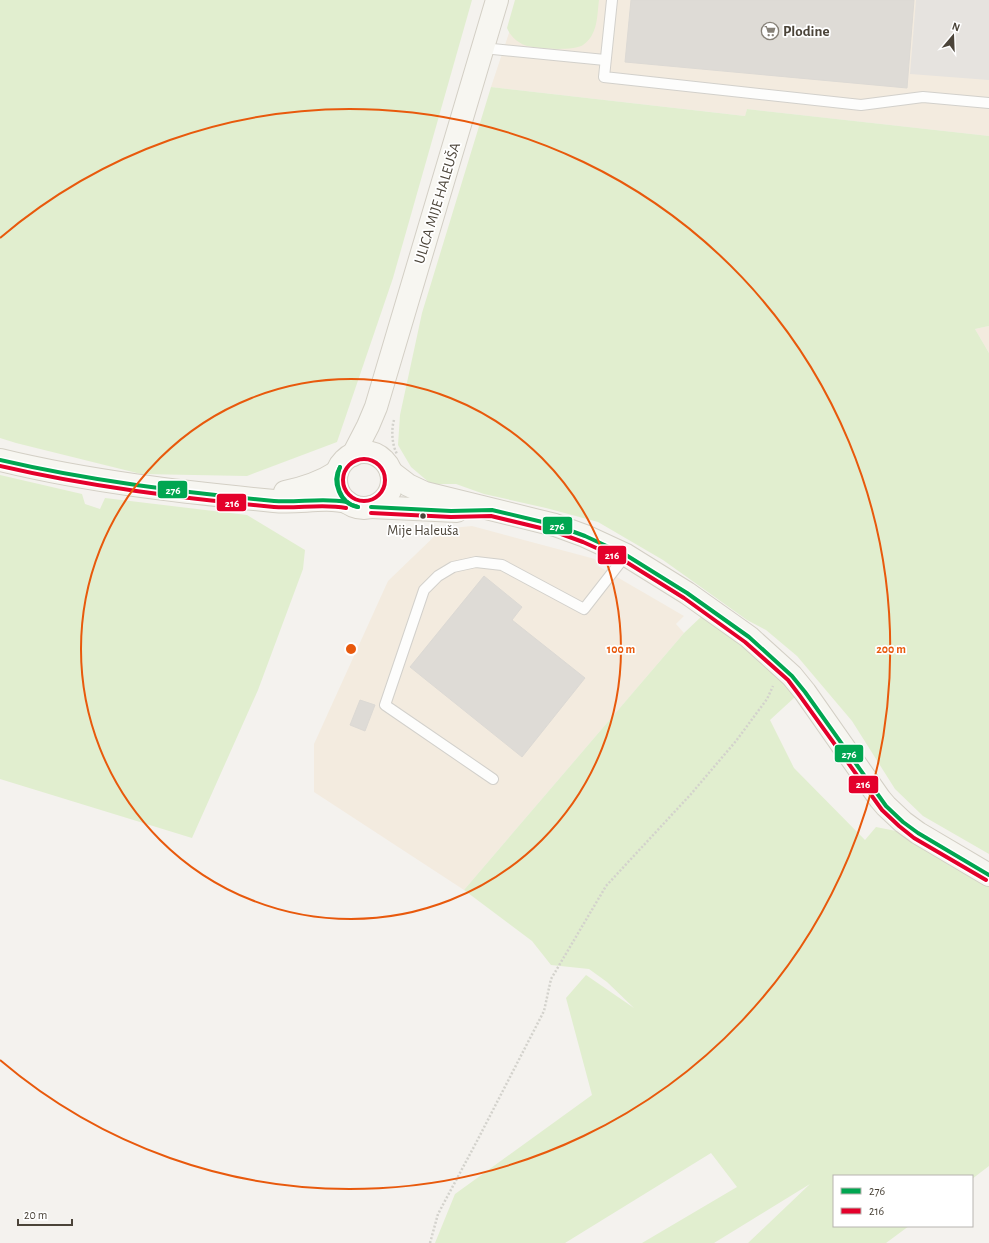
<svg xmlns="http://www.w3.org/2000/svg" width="989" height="1243" viewBox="0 0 989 1243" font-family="'Alegreya Sans',sans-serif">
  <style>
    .commercial { fill: #f3ebdf }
    .green { fill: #e1eecf }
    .parking { fill: #e6e3df }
    .building { fill: #dedbd6; stroke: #dcd9d4 }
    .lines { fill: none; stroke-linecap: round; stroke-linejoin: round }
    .lane-casing { stroke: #d2d0cb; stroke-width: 12 }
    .secondary-casing { stroke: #d3cfc5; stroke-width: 24 }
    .path { stroke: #d3d2cc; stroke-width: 2.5; stroke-dasharray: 2 2; stroke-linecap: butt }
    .lane { stroke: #fdfdfc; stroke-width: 10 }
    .secondary { stroke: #f7f6f1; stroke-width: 22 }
    .bus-1-casing { stroke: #fff; stroke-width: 7 }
    .bus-2-casing { stroke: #fff; stroke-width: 7 }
    .bus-1 { stroke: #00a651; stroke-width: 4 }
    .bus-2 { stroke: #e4002b; stroke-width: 4 }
    .ring { fill: none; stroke: #e8590c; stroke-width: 2 }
    .bus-dot { fill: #4b4439; stroke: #fff; stroke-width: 1.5 }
    .labels { text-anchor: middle; stroke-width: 3.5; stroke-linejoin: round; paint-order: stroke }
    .bus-label { font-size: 14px; fill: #4b4439; stroke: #fff }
    .poi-label { font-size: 15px; font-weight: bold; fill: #4b4439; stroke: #fff; text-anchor: start }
    .street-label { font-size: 15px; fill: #4b4439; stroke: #fff }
    .centre { fill: #e8590c; stroke: #fff; stroke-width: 2 }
    .ring-label { font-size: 12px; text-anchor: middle; font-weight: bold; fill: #e8590c; stroke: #fff; stroke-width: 3.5; stroke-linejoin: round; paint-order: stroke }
    .line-badge { stroke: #fff; stroke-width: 1.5 }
    .badge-label { font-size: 11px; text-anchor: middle; font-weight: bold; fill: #fff }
  </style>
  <rect width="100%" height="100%" fill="#f4f2ee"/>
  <g class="commercial">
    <path d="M520,0H989V136L747,109L745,116L491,87Z"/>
    <path d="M989,326V353L975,329Z"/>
    <path d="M472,526L595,559L598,566L684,616L676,624L684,633L464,890L314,792V744L388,581L442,529Z"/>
  </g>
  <g class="green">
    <path d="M0,0H472L393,278L337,442L247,476L141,474L16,443L0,438Z"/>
    <path d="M515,0H599C597,16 598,35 583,45C574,51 539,49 527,46C519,44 510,36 507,28Z"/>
    <path d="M491,87L745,116L747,109L989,136V326L975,329L989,353V854L923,816L895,789L852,721L797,656L766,630L747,620L663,560L598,522L546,508L484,494L456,484H431L411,467L398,445L400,415L422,313Z"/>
    <path d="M0,475L82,494L85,504L100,509L105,498L247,515L305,550L303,569L258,690L192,838L0,779Z"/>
    <path d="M703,615L770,666L795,697L770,720L794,768L865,840L876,827L901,832L989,883V1166L972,1179V1176H834V1226H909L886,1243H748L810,1184L714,1243H642L737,1187L711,1153L565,1243H435L455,1194L592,1095L566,998L586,975L634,1008L607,982L589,969L551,965L532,941L464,890L684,633Z"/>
  </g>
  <path class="parking" d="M916,0H989V80L910,74Z"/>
  <g class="building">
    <path d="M631,0H914L907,88L625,62Z"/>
    <path d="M484,576L522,607L512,620L585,678L522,757L410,667Z"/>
    <path d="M360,700L375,705L365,731L350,725Z"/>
  </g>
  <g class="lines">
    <defs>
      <g id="lane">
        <path d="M612,0L604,77L861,105L923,97L989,103"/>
        <path d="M483,48L605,60"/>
        <path d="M493,779L385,705L424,590L438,576L453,567L476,562L502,565L584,609L626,555"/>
      </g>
      <g id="secondary">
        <circle cx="364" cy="480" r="28"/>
        <path d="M353,455L368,426L376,407L497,0"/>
        <path d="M0,460C90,482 182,492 274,501C294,503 313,499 332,500C337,500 342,501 347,502"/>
        <path d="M391,472L408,485L425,493L555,525L585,536L626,555L687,593L749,637L792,676L805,692L880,799L886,806L903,822L918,833L989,875"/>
        <path d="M285,492C304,488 320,483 337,472"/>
        <path d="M371,507L457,511"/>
      </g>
    </defs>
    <use href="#lane" class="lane-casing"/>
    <use href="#secondary" class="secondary-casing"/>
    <g class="path">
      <path d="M394,420C391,430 392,445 397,454"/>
      <path d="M430,1243L438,1214L477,1141L544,1011L551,979L606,886L691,794L736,741L767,699L773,686"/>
    </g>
    <use href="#lane" class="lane"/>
    <use href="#secondary" class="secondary"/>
    <defs>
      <g id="bus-1">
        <path d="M0,460C90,481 182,492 274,501C298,503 323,497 347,502"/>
        <path d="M340,467C334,482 339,503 358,507"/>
        <path d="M340,467C331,482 340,504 358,507"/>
        <path d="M371,507L451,511L492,510L555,525L585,536L626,555L687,593L749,637L792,676L805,692L886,806L903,822L918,833L989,875"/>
      </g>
      <g id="bus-2">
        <circle cx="364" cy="480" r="21"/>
        <path d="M0,466C90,487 182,498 274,507C298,509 322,503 346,508"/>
        <path d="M371,513L451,517L491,516L553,531L583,542L623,560L684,598L745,642L788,680L800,696L882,810L899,826L914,838L986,880"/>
      </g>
    </defs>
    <use href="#bus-1" class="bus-1-casing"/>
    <use href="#bus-2" class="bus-2-casing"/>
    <use href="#bus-1" class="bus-1"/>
    <use href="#bus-2" class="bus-2"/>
  </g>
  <g class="ring">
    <circle cx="351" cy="649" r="270"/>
    <path d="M0 238A540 540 0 1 1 0 1060"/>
  </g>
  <defs>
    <symbol id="supermarket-ring" viewBox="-11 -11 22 22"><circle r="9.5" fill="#fff" stroke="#868178" stroke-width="1.5"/><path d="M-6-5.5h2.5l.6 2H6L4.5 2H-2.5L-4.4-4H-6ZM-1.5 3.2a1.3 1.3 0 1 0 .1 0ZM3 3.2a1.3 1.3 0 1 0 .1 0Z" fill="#868178"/></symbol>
  </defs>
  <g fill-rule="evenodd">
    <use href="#supermarket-ring" x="760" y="21" width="20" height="20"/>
  </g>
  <circle class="bus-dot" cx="423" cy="516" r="3.5"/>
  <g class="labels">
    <g class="bus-label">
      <text x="423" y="535">Mije Haleuša</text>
    </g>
    <g class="poi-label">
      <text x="783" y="36">Plodine</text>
    </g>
    <g class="street-label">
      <text transform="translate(437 203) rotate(-73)" y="5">ULICA MIJE HALEUŠA</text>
    </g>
  </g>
  <circle cx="351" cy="649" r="6" class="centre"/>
  <g class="ring-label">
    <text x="621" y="653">100 m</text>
    <text x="891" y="653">200 m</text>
  </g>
  <g class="line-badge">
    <rect x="157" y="480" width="31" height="19" rx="4" fill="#00a651"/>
    <rect x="216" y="493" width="31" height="19" rx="4" fill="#e4002b"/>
    <rect x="542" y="516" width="31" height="19" rx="4" fill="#00a651"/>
    <rect x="597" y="545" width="30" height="20" rx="4" fill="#e4002b"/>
    <rect x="834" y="744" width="30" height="19" rx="4" fill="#00a651"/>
    <rect x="848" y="775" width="31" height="19" rx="4" fill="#e4002b"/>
  </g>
  <g class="badge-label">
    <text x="173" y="494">276</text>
    <text x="232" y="507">216</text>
    <text x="557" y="530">276</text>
    <text x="612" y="559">216</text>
    <text x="849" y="758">276</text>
    <text x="863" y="788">216</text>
  </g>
  <rect x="833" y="1175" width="140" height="52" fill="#ffffff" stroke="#b7b4b0"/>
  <rect x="841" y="1188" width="20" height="6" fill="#00a651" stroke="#b7b4b0"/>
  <text x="869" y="1195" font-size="12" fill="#4b4439">276</text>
  <rect x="841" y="1208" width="20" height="6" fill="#e4002b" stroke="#b7b4b0"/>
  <text x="869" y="1215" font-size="12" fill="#4b4439">216</text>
  <g transform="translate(953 36) rotate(19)" stroke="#ffffff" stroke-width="3" paint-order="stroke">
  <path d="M0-3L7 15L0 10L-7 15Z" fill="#4b4439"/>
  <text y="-6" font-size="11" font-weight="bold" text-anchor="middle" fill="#4b4439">N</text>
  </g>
  <path d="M18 1219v6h54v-6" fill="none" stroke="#4b4439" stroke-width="2"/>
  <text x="24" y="1219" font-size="12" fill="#4b4439" stroke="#ffffff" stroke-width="3" paint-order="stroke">20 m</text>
</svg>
